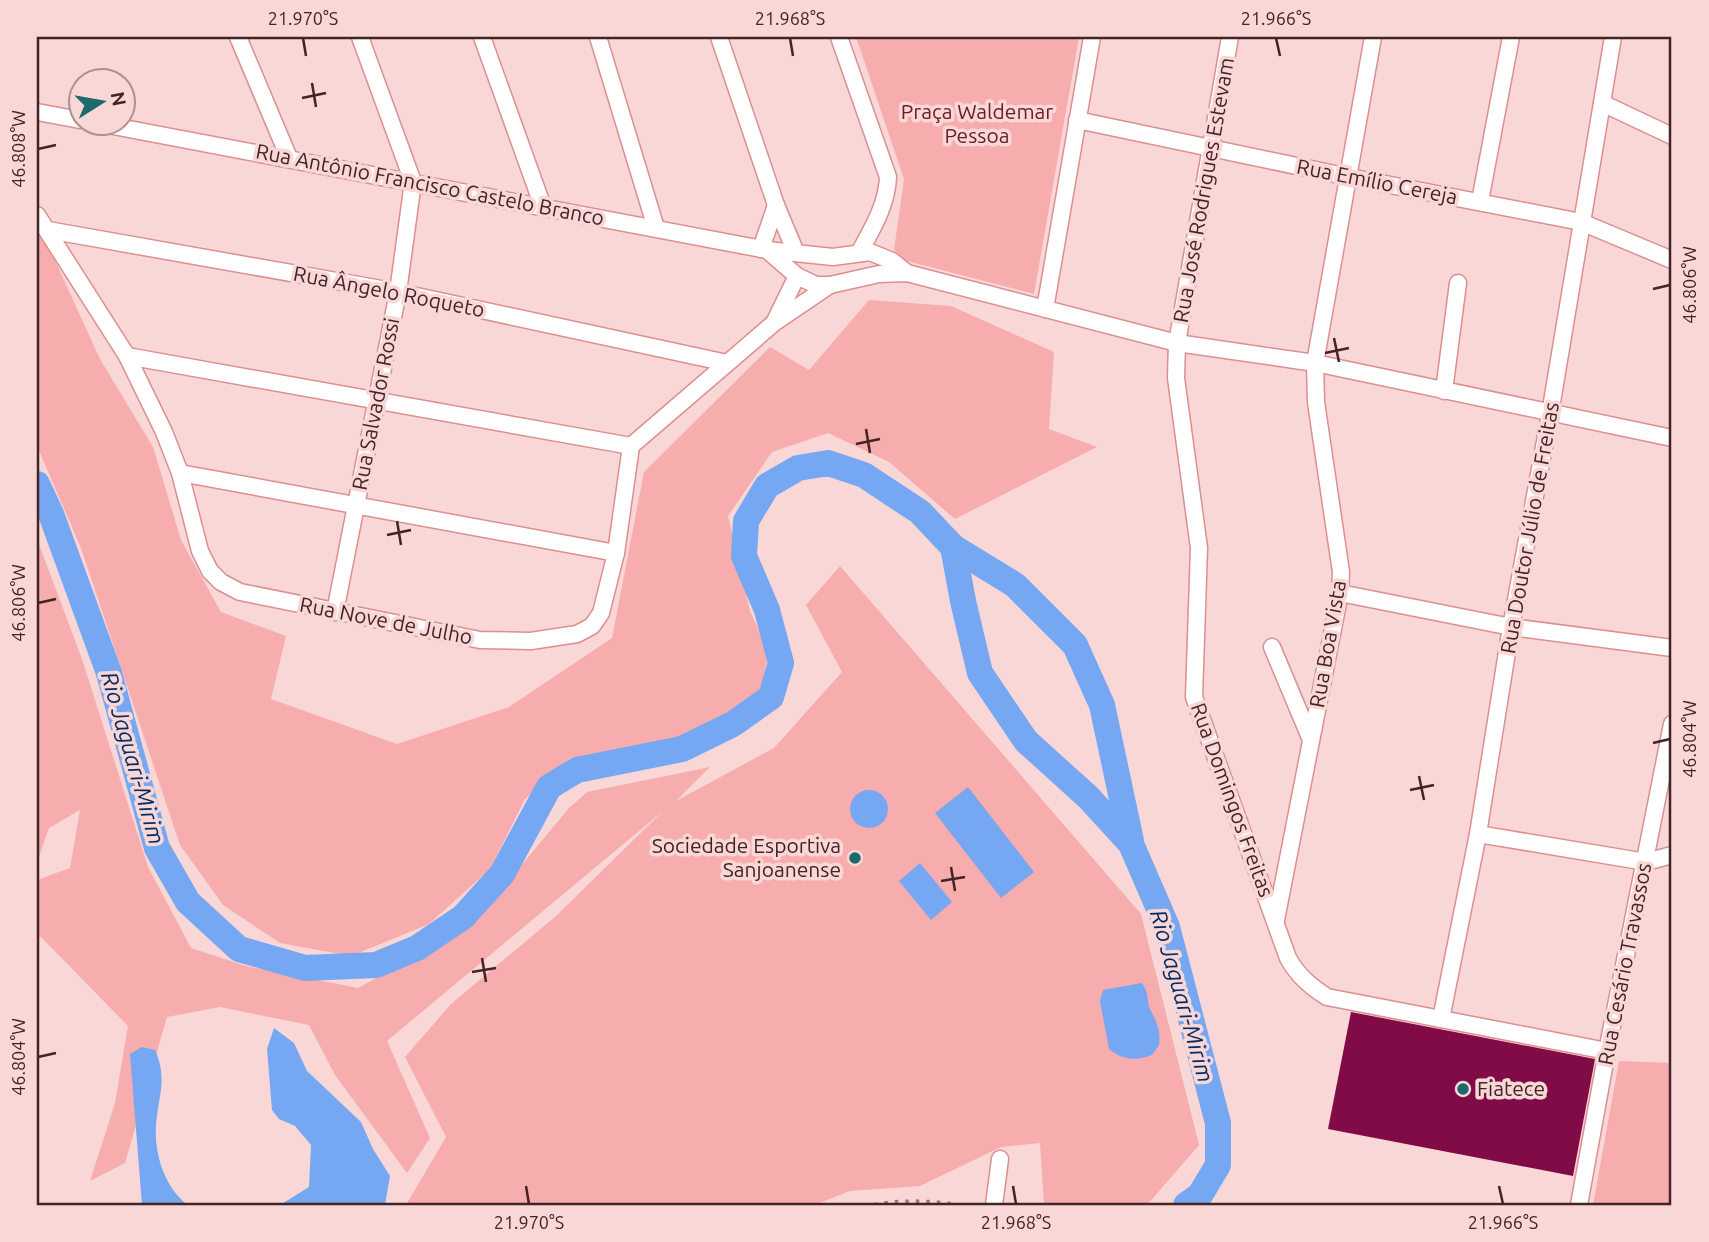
<svg xmlns="http://www.w3.org/2000/svg" width="1709" height="1242" viewBox="0 0 1709 1242" font-family="Ubuntu,sans-serif">
  <style>
    .green { fill: #f7acad }
    .water { fill: #75a7f2 }
    .lines { fill: none; stroke-linecap: round; stroke-linejoin: round }
    .river { stroke: #75a7f2; stroke-width: 26 }
    .building { fill: #800b46 }
    .street-casing { stroke: #dc8f90; stroke-width: 19 }
    .street { stroke: #fff; stroke-width: 16 }
    .rail { stroke: #987878; stroke-width: 4.5; stroke-dasharray: 3.5 7; stroke-linecap: butt }
    .ticks { fill: none; stroke: #432425; stroke-width: 2.5 }
    .poi-dot { fill: #1d6a6c; stroke: #f9d7d7; stroke-width: 2.5 }
    .labels { text-anchor: middle; stroke-width: 7; stroke-linejoin: round; paint-order: stroke }
    .park-label { font-size: 21px; fill: #6a1c25; stroke: #f9d7d7 }
    .street-label { font-size: 21px; fill: #432425; stroke: #f9d7d7 }
    .poi-label { font-size: 21px; fill: #432425; stroke: #f9d7d7; text-anchor: end }
    .water-label { font-size: 23px; font-style: italic; fill: #032c65; stroke: #f9d7d7 }
    .neatline { fill: none; stroke: #432425; stroke-width: 2.5 }
    .ticks-label { font-size: 18px; text-anchor: middle; fill: #432425 }
  </style>
  <rect width="100%" height="100%" fill="#f9d7d7"/>
  <g class="green">
    <path d="M856,37H1079L1034,294L907,261L894,250L904,179Z"/>
    <path d="M37,221L100,359L153,447L181,540L221,612L286,636L271,699L397,744L509,707L612,638L644,472L770,347L809,370L869,300L951,306L1054,352L1049,429L1097,447L955,519L889,462L828,433L772,452L728,516L750,611L768,651L762,696L690,736L569,759L525,799L490,869L429,924L351,956L280,943L223,905L180,845L81,548L37,446Z"/>
    <path d="M37,539L82,659L148,867L191,948L246,966L358,988L472,925L569,808L587,792L710,767L676,801L774,748L842,672L806,605L840,566L1141,914L1199,1145L1147,1205H1044L1040,1143L1001,1147L920,1186L850,1191L814,1205H406L446,1137L405,1057L451,1004L556,916L663,811L387,1041L430,1138L407,1173L335,1075L309,1025L220,1007L167,1017L125,1163L90,1181L115,1103L128,1026L41,937L37,938V880L70,868L80,810L49,828L37,862Z"/>
    <path d="M1619,1061L1672,1063V1205H1593Z"/>
  </g>
  <g class="water">
    <path d="M968,787L1034,872L1001,898L935,813Z"/>
    <circle cx="869" cy="809" r="19"/>
    <path d="M920,863L952,902L931,920L899,881Z"/>
    <path d="M1142,983C1150,995 1146,1001 1151,1011C1157,1023 1161,1032 1159,1045L1152,1055C1136,1061 1122,1060 1109,1049L1100,1001L1103,990Z"/>
    <path d="M274,1028L294,1043L307,1071L361,1122L373,1149L390,1176L385,1205H280L309,1187L311,1145L295,1126L279,1119L272,1110L267,1049Z"/>
    <path d="M142,1047L155,1050C168,1079 158,1097 156,1126C154,1153 165,1189 188,1205H142L130,1054Z"/>
  </g>
  <g class="lines">
    <g class="river">
      <path d="M37,484L51,514L109,673L157,848L188,902L239,949L305,968L376,965L417,948L463,917L502,874L549,787L577,770L682,749L733,724L771,697L781,663L767,610L744,556L746,521L767,486L798,468L828,463L864,475L920,512L953,547L963,601L980,673L1026,741L1088,797L1131,844L1167,927L1218,1123V1165L1200,1195L1186,1205"/>
      <path d="M953,547L1015,585L1075,645L1102,705L1131,841"/>
    </g>
  </g>
  <path class="building" d="M1351,1012L1595,1059L1573,1176L1328,1129Z"/>
  <g class="lines">
    <defs>
      <g id="street">
        <path d="M238,37L289,158"/>
        <path d="M482,37L543,207"/>
        <path d="M598,37L656,228"/>
        <path d="M719,37L776,205L796,253"/>
        <path d="M839,37L888,177C887,205 872,229 859,253"/>
        <path d="M1230,37L1177,343L1176,378L1199,548L1194,697L1288,958C1298,976 1310,986 1327,997L1607,1051"/>
        <path d="M1602,103L1672,136"/>
        <path d="M37,112L80,120"/>
        <path d="M1077,120L1349,177L1581,222L1672,260"/>
        <path d="M92,122L767,250L833,257L870,252L892,261L907,273"/>
        <path d="M1480,201L1511,37"/>
        <path d="M37,215L127,356L164,432L180,473L200,551L210,571L221,582L240,592L480,640L531,641L577,634L592,626L601,613L616,553L631,446L774,323L830,285"/>
        <path d="M48,230L398,292L727,363"/>
        <path d="M761,249L776,205"/>
        <path d="M767,250L797,276L816,285H830L879,274L907,273L1177,343L1315,363L1672,438"/>
        <path d="M1045,309L1092,37"/>
        <path d="M775,321L797,276"/>
        <path d="M127,356L631,446"/>
        <path d="M1444,391L1458,283"/>
        <path d="M180,473L616,553"/>
        <path d="M1340,593L1511,627L1672,648"/>
        <path d="M335,612L398,292L413,182L360,37"/>
        <path d="M1272,647L1311,740"/>
        <path d="M1478,834L1646,862L1672,855"/>
        <path d="M1276,920L1340,593L1341,572L1316,402L1315,363L1373,37"/>
        <path d="M1441,1019L1478,834L1511,627L1550,414L1613,37"/>
        <path d="M994,1205L1000,1159"/>
        <path d="M1579,1205L1607,1051L1672,724"/>
      </g>
    </defs>
    <use href="#street" class="street-casing"/>
    <use href="#street" class="street"/>
    <path class="rail" d="M874,1205C902,1200 930,1201 958,1205"/>
  </g>
  <path class="ticks" d="M303,38L306,56M790,38L793,56M1276,38L1280,56M312,83L316,107M302,98L326,93M38,149L56,145M1653,289L1670,285M1334,338L1339,362M1325,353L1349,348M866,429L870,453M856,444L880,439M397,521L401,545M387,535L411,530M38,603L56,599M1653,743L1670,739M1419,776L1424,800M1410,790L1434,785M951,867L955,891M941,881L965,877M482,958L486,982M472,972L496,968M38,1057L56,1053M526,1186L529,1204M1013,1186L1016,1204M1499,1186L1503,1204"/>
  <g class="poi-dot">
    <circle cx="855" cy="858" r="7"/>
    <circle cx="1463" cy="1089" r="7"/>
  </g>
  <g class="labels">
    <g class="park-label">
      <text x="977" y="119">Praça Waldemar<tspan x="977" dy="24">Pessoa</tspan></text>
    </g>
    <g class="street-label">
      <text transform="translate(1377 182) rotate(11)" y="7">Rua Emílio Cereja</text>
      <text transform="translate(430 185) rotate(11)" y="7">Rua Antônio Francisco Castelo Branco</text>
      <text transform="translate(1204 190) rotate(-80)" y="7">Rua José Rodrigues Estevam</text>
      <text transform="translate(389 292) rotate(11)" y="7">Rua Ângelo Roqueto</text>
      <text transform="translate(376 404) rotate(-79)" y="7">Rua Salvador Rossi</text>
      <text transform="translate(1530 528) rotate(-80)" y="7">Rua Doutor Júlio de Freitas</text>
      <text transform="translate(386 621) rotate(11)" y="7">Rua Nove de Julho</text>
      <text transform="translate(1328 644) rotate(-80)" y="7">Rua Boa Vista</text>
      <text transform="translate(1232 800) rotate(70)" y="7">Rua Domingos Freitas</text>
      <text transform="translate(1625 964) rotate(-79)" y="7">Rua Cesário Travassos</text>
    </g>
    <g class="poi-label">
      <text x="841" y="853">Sociedade Esportiva<tspan x="841" dy="24">Sanjoanense</tspan></text>
      <text x="1477" y="1096" text-anchor="start">Fiatece</text>
    </g>
    <g class="water-label">
      <text transform="translate(133 758) rotate(74)" y="8">Rio Jaguari-Mirim</text>
      <text transform="translate(1182 996) rotate(74)" y="8">Rio Jaguari-Mirim</text>
    </g>
  </g>
  <rect width="1709" height="1242" fill="none" stroke="#f9d7d7" stroke-width="77"/>
  <g transform="translate(102 102) rotate(79)"><circle r="33" fill="#f9d7d7" stroke="#b08f90" stroke-width="2"/>
  <path d="M0-5L12 26L0 18L-12 26Z" fill="#1d6a6c"/>
  <text y="-10" font-size="19" font-weight="bold" text-anchor="middle" fill="#432425">N</text>
  </g>
  <rect x="38" y="38" width="1632" height="1166" class="neatline"/>
  <g class="ticks-label">
    <text x="303" y="25">21.970°S</text>
    <text x="790" y="25">21.968°S</text>
    <text x="1276" y="25">21.966°S</text>
    <text transform="translate(19 149) rotate(-90)" y="6">46.808°W</text>
    <text transform="translate(1690 285) rotate(-90)" y="6">46.806°W</text>
    <text transform="translate(19 603) rotate(-90)" y="6">46.806°W</text>
    <text transform="translate(1690 739) rotate(-90)" y="6">46.804°W</text>
    <text transform="translate(19 1057) rotate(-90)" y="6">46.804°W</text>
    <text x="529" y="1229">21.970°S</text>
    <text x="1016" y="1229">21.968°S</text>
    <text x="1503" y="1229">21.966°S</text>
  </g>
</svg>
